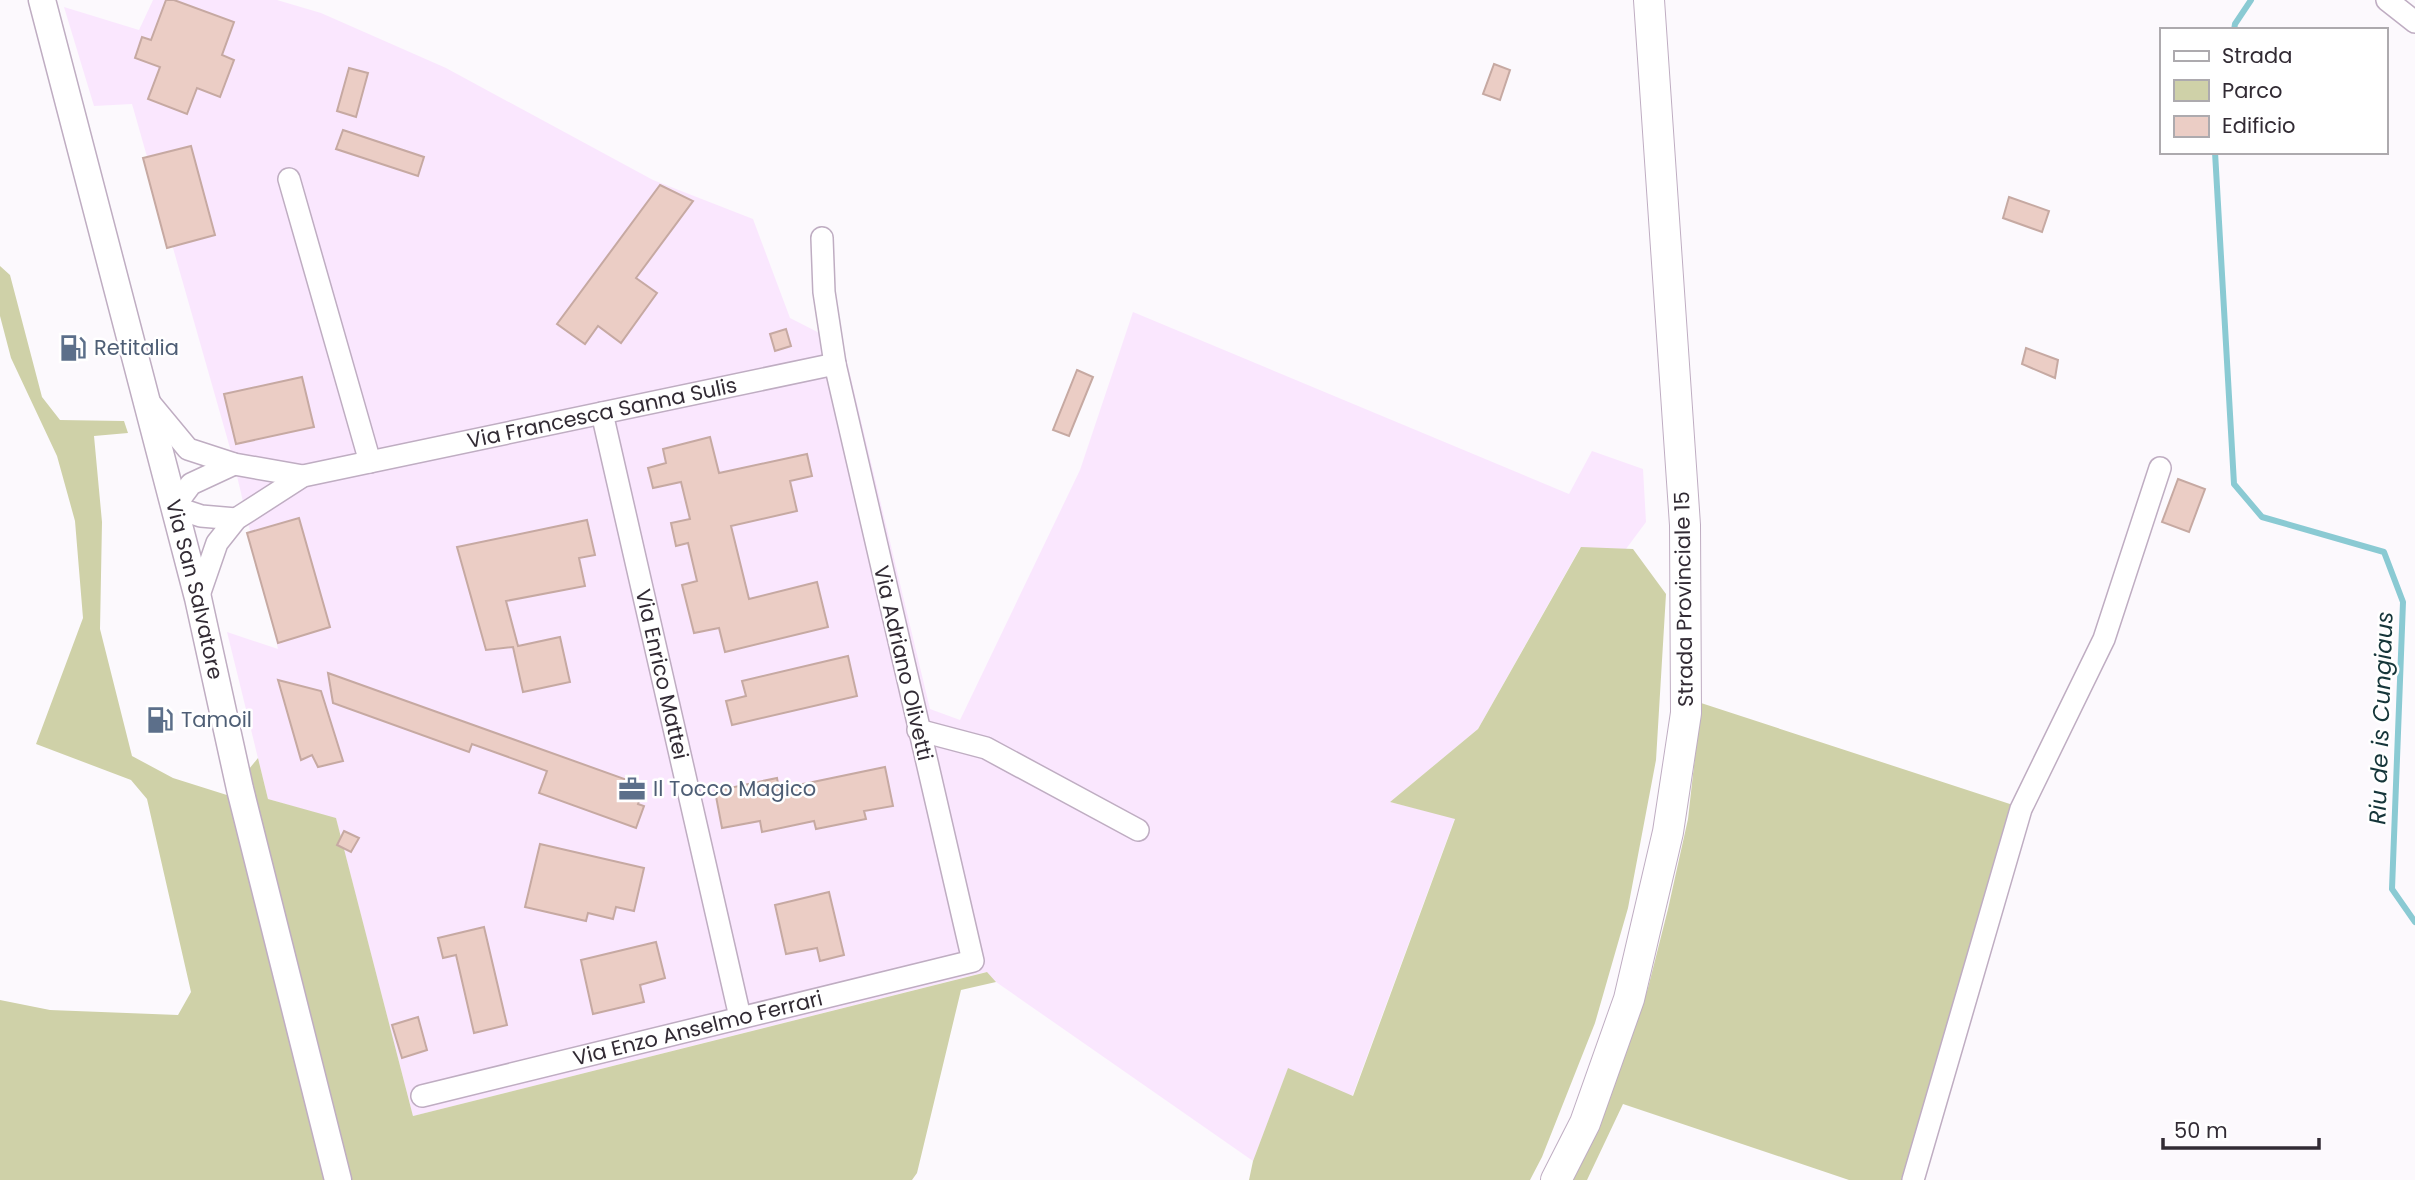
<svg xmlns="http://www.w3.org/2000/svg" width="2415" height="1180" viewBox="0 0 2415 1180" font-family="Poppins,sans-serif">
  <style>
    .built { fill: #fae7fe }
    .green { fill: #cfd1a8 }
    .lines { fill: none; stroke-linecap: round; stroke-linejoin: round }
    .stream { stroke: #8acad3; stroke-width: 6 }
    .building { fill: #ebcdc5; stroke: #c6a9a2; stroke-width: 2 }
    .minor-casing { stroke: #bfadc2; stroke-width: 24 }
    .tertiary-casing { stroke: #bfadc2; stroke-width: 29 }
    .secondary-casing { stroke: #bfadc2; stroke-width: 32 }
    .minor { stroke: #fff; stroke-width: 21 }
    .tertiary { stroke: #fff; stroke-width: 26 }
    .secondary { stroke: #fff; stroke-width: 30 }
    .labels { text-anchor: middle; stroke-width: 5; stroke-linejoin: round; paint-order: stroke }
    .service-label { font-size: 21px; fill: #4e5e75; stroke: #fff; text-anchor: start }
    .street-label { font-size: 21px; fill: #322b34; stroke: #fff }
    .water-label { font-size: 23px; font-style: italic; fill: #153539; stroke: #fff }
  </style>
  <rect width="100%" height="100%" fill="#fcf9fd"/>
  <path class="built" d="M153,0H277L321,13L446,68L653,180L753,219L790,318L843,345L930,709L960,720L1080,470L1133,312L1569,494L1592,451L1643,469L1646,522L1626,549L1580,548L1478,729L1390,802L1455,818L1352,1097L1288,1069L1253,1161L996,982L986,972L413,1116L336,819L268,799L227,632L278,649L232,455L132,104L94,106L64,7L139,30Z"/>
  <g class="green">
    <path d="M0,266L10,275L42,397L60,420L124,421L128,433L94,436L102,522L100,629L132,756L173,778L230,796L326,1180H0V1000L50,1010L178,1015L191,992L147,799L131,780L36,744L83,618L75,521L57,456L11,358L0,316Z"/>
    <path d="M1581,547L1633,549L1666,594L1656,760L1628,908L1595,1023L1542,1157L1530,1180H1249L1253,1161L1288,1068L1353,1096L1455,819L1390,802L1478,729Z"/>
    <path d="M1701,703L2013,805L1901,1180H1849L1623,1104L1587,1180H1571L1616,1079L1648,988L1668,909L1688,819Z"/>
    <path d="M258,758L268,799L336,818L413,1116L987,972L996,982L961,990L917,1173L912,1180H352L254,794L249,769Z"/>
  </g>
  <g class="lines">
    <g class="stream">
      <path d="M2234,30L2235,24L2251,0"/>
      <path d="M2215,152L2234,484L2262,517L2384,552L2403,602L2392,889L2415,922"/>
    </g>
  </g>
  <g class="building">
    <path d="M166,0H174L234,22L222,55L234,60L220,97L197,88L187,114L148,99L160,67L135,58L142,37L151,40Z"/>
    <path d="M1494,64L1510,70L1500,100L1483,94Z"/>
    <path d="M349,68L368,73L356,117L337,111Z"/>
    <path d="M343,130L424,157L418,176L336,149Z"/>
    <path d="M191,146L215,235L167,248L143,158Z"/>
    <path d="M660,185L693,201L636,278L657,293L621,343L598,326L585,344L557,324Z"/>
    <path d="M2009,197L2049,211L2042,232L2003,218Z"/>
    <path d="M786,329L791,346L775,351L770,334Z"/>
    <path d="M2026,348L2058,360L2055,378L2022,364Z"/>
    <path d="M1077,370L1093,377L1069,436L1053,430Z"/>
    <path d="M302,377L314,427L236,444L224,394Z"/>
    <path d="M710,437L719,473L807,454L812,476L790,481L797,511L731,526L749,599L817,582L828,627L725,652L719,628L694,633L682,585L697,581L688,543L676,546L671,523L690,519L681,482L653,488L648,468L666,463L663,449Z"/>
    <path d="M2178,479L2205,489L2189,532L2162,522Z"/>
    <path d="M299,518L330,627L278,643L247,533Z"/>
    <path d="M587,520L595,555L579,558L585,586L506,601L518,646L560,637L570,682L523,692L513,647L486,650L457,547Z"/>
    <path d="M848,656L857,696L732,725L726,701L746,696L742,681Z"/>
    <path d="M328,673L644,786L638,804L644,806L636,828L539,793L547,771L472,744L469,752L333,703Z"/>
    <path d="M278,680L321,691L343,761L318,767L312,755L301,760Z"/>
    <path d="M885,767L893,806L864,811L866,819L816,829L814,821L762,832L760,821L722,828L715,791L777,778L779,789Z"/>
    <path d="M344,831L359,838L351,852L337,845Z"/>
    <path d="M540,844L644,868L634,911L616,907L613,919L588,913L586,921L525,907Z"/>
    <path d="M829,892L844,955L820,961L817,948L786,954L775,905Z"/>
    <path d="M484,927L507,1025L474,1033L456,955L443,958L438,938Z"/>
    <path d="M656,942L665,978L640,985L644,1002L593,1014L581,960Z"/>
    <path d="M418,1017L427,1050L402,1058L392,1025Z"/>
  </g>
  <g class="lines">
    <defs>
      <g id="minor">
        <path d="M2387,0L2415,22"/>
        <path d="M289,179L370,462"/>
        <path d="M149,402L188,449L234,464L303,476"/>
        <path id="s1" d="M602,413L740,1017"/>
        <path d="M234,464L191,484L174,507L201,516L236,519"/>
        <path id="s2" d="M198,598L217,543L236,519L303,476L835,364"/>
        <path d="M918,730L986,748L1138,830"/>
        <path id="s3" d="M422,1096L973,961L835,364L824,292L822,238"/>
        <path d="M1913,1180L2021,809L2104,639L2160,468"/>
      </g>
      <g id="tertiary">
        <path id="s4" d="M42,0L198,598L240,789L338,1180"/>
      </g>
      <path id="secondary" d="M1556,1180L1585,1123L1629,999L1668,832L1686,713L1685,525L1649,0"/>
    </defs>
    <use href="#minor" class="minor-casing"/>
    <use href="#tertiary" class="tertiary-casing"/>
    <use href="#secondary" class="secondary-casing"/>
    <use href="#minor" class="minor"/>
    <use href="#tertiary" class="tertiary"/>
    <use href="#secondary" class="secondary"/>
  </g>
  <defs>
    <symbol id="fuel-bare" viewBox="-9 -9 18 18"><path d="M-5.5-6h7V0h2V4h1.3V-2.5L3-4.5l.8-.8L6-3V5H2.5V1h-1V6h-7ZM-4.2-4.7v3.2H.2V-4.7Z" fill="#5c6f8a" stroke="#fff" stroke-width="2.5" paint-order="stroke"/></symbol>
    <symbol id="office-bare" viewBox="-9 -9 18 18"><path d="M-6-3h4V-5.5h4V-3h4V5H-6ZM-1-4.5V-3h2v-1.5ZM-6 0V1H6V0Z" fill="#5c6f8a" stroke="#fff" stroke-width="2.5" paint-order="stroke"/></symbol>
  </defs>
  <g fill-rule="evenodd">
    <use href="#fuel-bare" x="54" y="329" width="38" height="38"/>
    <use href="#fuel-bare" x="141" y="701" width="38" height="38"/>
    <use href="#office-bare" x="613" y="770" width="38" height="38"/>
  </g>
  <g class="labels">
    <g class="service-label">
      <text x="94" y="355">Retitalia</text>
      <text x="181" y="727">Tamoil</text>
      <text x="653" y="796">Il Tocco Magico</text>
    </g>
    <g class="street-label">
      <text dy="7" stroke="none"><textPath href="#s2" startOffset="474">Via Francesca Sanna Sulis</textPath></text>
      <text dy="7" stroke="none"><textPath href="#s4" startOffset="609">Via San Salvatore</textPath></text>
      <text transform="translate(1684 599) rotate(-91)" y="7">Strada Provinciale 15</text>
      <text transform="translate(903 663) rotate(77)" y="7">Via Adriano Olivetti</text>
      <text dy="7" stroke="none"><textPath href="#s1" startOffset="268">Via Enrico Mattei</textPath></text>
      <text dy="7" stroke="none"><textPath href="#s3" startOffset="284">Via Enzo Anselmo Ferrari</textPath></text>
    </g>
    <g class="water-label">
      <text transform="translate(2381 718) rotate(-88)" y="8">Riu de is Cungiaus</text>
    </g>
  </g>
  <rect x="2160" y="28" width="228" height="126" fill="#ffffff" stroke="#adaaae" stroke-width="2"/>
  <rect x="2174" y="51" width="35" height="10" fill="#ffffff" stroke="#adaaae" stroke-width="2"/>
  <text x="2222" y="63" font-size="21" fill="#322b34">Strada</text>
  <rect x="2174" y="80" width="35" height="21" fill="#cfd1a8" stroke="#adaaae" stroke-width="2"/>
  <text x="2222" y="98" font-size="21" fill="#322b34">Parco</text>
  <rect x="2174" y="116" width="35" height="21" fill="#ebcdc5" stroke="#adaaae" stroke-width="2"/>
  <text x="2222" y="133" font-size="21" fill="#322b34">Edificio</text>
  <path d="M2163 1138v10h156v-10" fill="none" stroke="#322b34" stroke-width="3.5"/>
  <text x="2174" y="1138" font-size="21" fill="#322b34" stroke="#ffffff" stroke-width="5" paint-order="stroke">50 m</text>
</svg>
